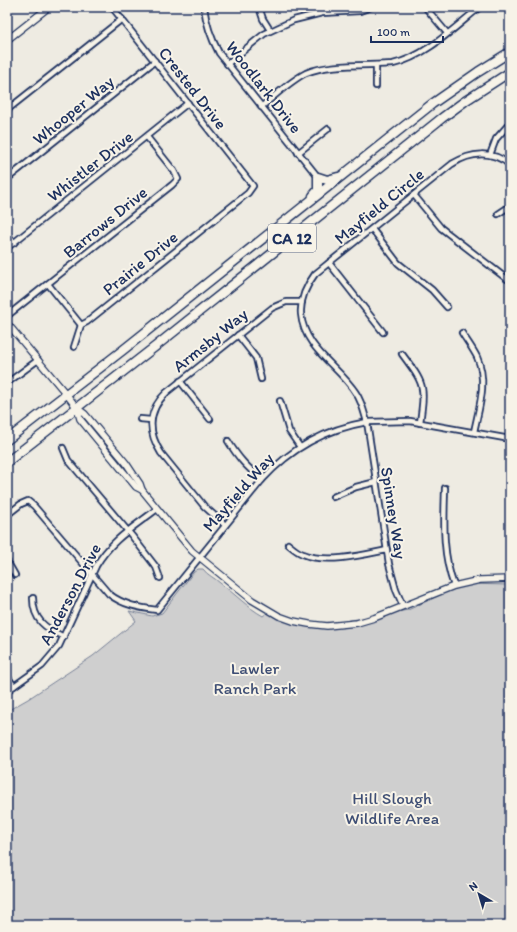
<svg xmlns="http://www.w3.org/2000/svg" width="517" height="932" viewBox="0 0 517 932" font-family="Itim,sans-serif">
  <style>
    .green { fill: #cfcfcf; stroke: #757f96 }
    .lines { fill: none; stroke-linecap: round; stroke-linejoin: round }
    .minor-casing { stroke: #1b2f5e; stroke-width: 8 }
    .tertiary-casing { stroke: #1b2f5e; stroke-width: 8 }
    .trunk-casing { stroke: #1b2f5e; stroke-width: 11 }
    .minor { stroke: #f7f3e8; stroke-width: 4.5 }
    .tertiary { stroke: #f7f3e8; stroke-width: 5.5 }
    .trunk { stroke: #f7f3e8; stroke-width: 8 }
    .labels { text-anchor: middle; stroke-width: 4; stroke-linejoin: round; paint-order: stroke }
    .shield { fill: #f7f3e8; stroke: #5d6a87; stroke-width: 1 }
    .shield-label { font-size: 16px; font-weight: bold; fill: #1b2f5e }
    .street-label { font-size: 17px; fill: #1b2f5e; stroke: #f7f3e8 }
    .park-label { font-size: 17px; fill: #3f4f75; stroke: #f7f3e8 }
  </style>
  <rect width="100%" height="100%" fill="#eeebe2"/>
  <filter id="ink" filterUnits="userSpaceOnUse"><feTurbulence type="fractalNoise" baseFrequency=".025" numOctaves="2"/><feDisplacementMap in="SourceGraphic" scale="8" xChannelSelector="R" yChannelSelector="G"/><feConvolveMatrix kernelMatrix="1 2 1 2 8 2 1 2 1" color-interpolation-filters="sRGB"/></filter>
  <g filter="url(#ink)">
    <path class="green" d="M198,569H203C207,575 215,578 220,583C235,594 247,607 263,616L272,609L292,623L340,622L408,610L463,584L510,585V925H7V711L28,699L93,656L136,621L129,611L152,616L162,613L193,573Z"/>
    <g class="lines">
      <defs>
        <g id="minor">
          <path d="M204,7C206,24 211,38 219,53L318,177"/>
          <path d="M259,7L263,19L270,30"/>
          <path d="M425,7L447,33"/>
          <path d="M227,64L264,34L294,20L322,13L360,11L371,7"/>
          <path d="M376,65V86"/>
          <path d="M261,107C276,95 290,81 306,73C328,63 368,66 393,64C425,57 454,28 480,7"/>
          <path d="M7,110L122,19"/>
          <path d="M298,153L328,129"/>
          <path d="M490,155L496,139L510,123"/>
          <path d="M510,165C492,150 471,152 452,164L315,274C306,286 300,300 301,314C304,349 339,366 356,393C362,402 364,412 367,422L410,421L510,439"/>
          <path d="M7,179L155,61"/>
          <path d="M414,195L441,228L507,279"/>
          <path d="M498,214L510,206"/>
          <path d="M372,229L398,263L432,290L447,307"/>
          <path d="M7,234L14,243"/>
          <path d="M7,248L188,103"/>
          <path d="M329,263L383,332"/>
          <path d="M48,284L81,325L87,322L248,193L253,186L112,7"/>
          <path d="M7,316L172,185L178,179L174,171L147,137"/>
          <path d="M462,333C467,341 473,349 477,357C488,382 479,407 474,432"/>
          <path d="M238,335L256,358L261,379"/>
          <path d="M74,347L81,325"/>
          <path d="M402,354C425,385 425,385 420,423"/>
          <path d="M180,381L210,419"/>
          <path d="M7,383L38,360"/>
          <path d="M280,401L289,431L300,447"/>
          <path d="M140,419L151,420"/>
          <path d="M228,441C239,459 246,466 262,480"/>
          <path d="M63,448L68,460L132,536L156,567L160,578"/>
          <path d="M445,488C444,523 442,553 454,586"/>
          <path d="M333,497L356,487L376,482"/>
          <path d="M7,515L21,504L28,501L34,506L109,594C123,605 140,608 157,610L262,480C290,449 326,429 367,422L389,564L396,590L403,606"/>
          <path d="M225,525L204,506L161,453C147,431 148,410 167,392L272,308L286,302H302"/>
          <path d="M288,544C293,548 297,552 303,554C326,564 363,555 387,550"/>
          <path d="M7,561L15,575"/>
          <path d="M33,598C33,620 45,628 64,637"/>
          <path d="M7,676L14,686"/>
          <path d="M7,691L42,666L59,646L96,566C111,540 134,527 157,509"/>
        </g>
        <g id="tertiary">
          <path d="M7,40L49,7"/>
          <path d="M7,323L67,395L77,408L80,419L136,487L142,490L192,551L252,600L279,616L293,621L309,624L327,626L357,623L374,618L454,586L480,580L510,579"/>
          <path d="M77,408L85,414L126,463L140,484L142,490"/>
        </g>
        <g id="trunk">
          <path d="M313,196L318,190V177L327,180L338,177"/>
          <path d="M7,440L123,350L432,104L478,72L510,52"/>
          <path d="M7,462L156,346L442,118L465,101L510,72"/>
        </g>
      </defs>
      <use href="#minor" class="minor-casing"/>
      <use href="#tertiary" class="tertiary-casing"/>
      <use href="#trunk" class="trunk-casing"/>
      <use href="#minor" class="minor"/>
      <use href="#tertiary" class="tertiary"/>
      <use href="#trunk" class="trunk"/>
    </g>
  </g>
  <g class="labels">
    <rect class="shield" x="268" y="224" width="48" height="28" rx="3"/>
    <g class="shield-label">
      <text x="292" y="244">CA 12</text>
    </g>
    <g class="street-label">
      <text transform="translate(264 87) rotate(52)" y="6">Woodlark Drive</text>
      <text transform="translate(193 88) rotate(52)" y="6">Crested Drive</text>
      <text transform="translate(73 110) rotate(-39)" y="6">Whooper Way</text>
      <text transform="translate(90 166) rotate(-38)" y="6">Whistler Drive</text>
      <text transform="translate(379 206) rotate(-39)" y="6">Mayfield Circle</text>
      <text transform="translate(105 222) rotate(-39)" y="6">Barrows Drive</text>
      <text transform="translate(140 263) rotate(-39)" y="6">Prairie Drive</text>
      <text transform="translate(210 340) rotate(-39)" y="6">Armsby Way</text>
      <text transform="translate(238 492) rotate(-49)" y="6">Mayfield Way</text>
      <text transform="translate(394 513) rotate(81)" y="6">Spinney Way</text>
      <text transform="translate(70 594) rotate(-62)" y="6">Anderson Drive</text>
    </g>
    <g class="park-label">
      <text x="255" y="674">Lawler<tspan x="255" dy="20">Ranch Park</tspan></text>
      <text x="392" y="804">Hill Slough<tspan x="392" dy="20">Wildlife Area</tspan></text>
    </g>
  </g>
  <rect width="517" height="932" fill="none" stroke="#f7f3e8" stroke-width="24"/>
  <rect x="12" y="12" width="493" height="908" fill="none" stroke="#1b2f5e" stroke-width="1.5" filter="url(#ink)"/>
  <g transform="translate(479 894) rotate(322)" stroke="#f7f3e8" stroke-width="3" paint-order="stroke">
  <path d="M0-3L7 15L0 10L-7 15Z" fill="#1b2f5e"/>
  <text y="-6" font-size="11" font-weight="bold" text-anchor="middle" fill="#1b2f5e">N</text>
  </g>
  <path d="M371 36v6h72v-6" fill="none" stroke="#1b2f5e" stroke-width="2"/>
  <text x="377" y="36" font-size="12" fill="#1b2f5e" stroke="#f7f3e8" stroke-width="3" paint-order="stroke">100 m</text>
</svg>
